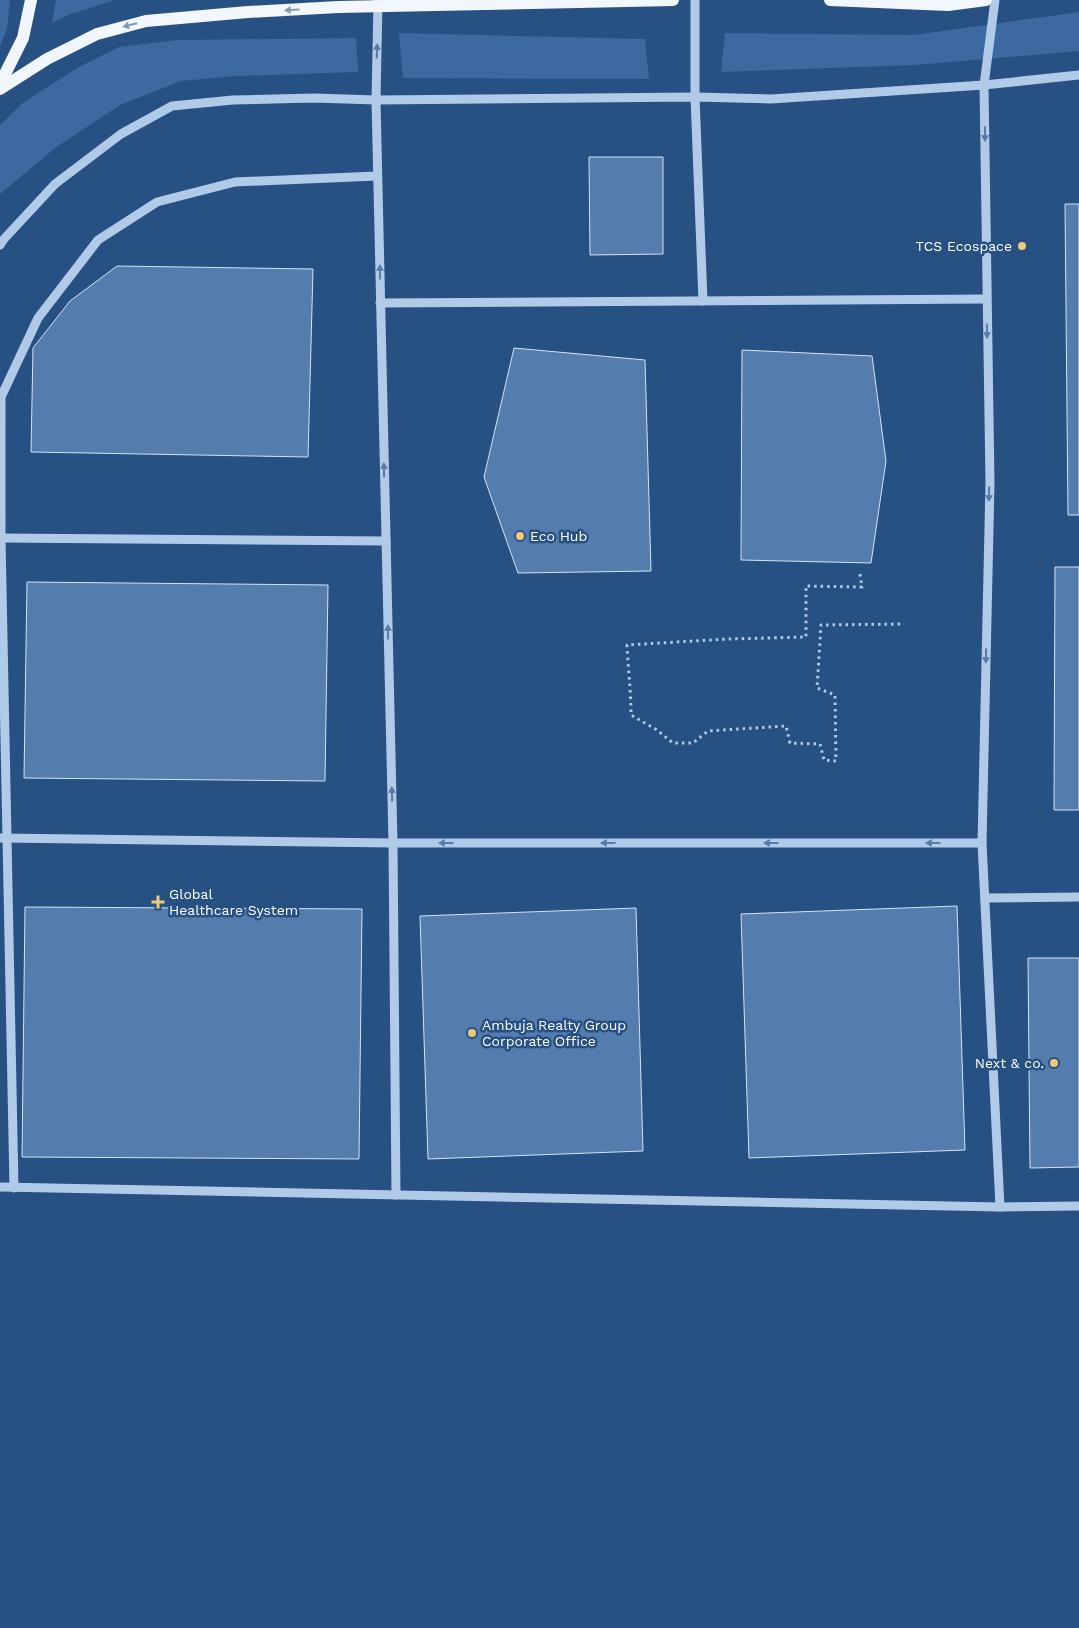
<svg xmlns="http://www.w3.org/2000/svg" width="1079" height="1628" viewBox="0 0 1079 1628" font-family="'Work Sans',sans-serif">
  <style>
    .green { fill: #3c6aa0 }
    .building { fill: #547cad; stroke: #d4e3f6 }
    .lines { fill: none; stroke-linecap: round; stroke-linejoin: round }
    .path { stroke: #b1cae7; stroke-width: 3; stroke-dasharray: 2.5 4; stroke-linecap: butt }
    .minor { stroke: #b1cae7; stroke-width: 9 }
    .major { stroke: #f2f7fd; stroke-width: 12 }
    .oneway { fill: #829bba }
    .oneway2 { fill: #577ba6 }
    .poi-dot { fill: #efcb77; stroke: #275083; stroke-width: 2 }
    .labels { text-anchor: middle; stroke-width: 5; stroke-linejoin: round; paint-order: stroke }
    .poi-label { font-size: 14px; fill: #fff; stroke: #275083; text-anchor: start }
  </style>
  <rect width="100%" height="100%" fill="#275083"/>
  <g class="green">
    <path d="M0,0H10L7,29L0,47Z"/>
    <path d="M56,0H115L68,15L52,23Z"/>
    <path d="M1079,12V51L915,65L721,72L725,33L914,35Z"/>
    <path d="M399,33L645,39L649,79L403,78Z"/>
    <path d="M356,38L358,72L237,76L181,81L120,105L55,148L0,194V125L24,102L79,67L119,47L177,40Z"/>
  </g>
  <g class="building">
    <path d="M589,157H663V254L590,255Z"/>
    <path d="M1065,204H1079V515H1068Z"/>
    <path d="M117,266L313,269L308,457L31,452L33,348L70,301Z"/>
    <path d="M514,348L645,360L651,571L518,573L484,477Z"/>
    <path d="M742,350L872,356L886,461L871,563L741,560Z"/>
    <path d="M1055,567H1079V810H1054Z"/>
    <path d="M27,582L328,585L325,781L24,778Z"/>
    <path d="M957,906L965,1150L749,1158L741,914Z"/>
    <path d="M25,907L362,909L359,1159L22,1157Z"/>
    <path d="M636,908L643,1151L428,1159L420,916Z"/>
    <path d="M1028,958H1079V1167L1030,1168Z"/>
  </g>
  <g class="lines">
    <path class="path" d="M860,574L862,587L806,586V637L727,639L627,645C628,668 631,691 631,715L657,730L673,743H693L708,731L786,726L790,743L820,744L824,760L836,761L835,695L817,688L821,625L904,624"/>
    <g class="minor">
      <path d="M695,0V97L703,301"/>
      <path d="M995,0L984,85L990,483L982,843L1000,1207"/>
      <path d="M378,1L376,100L393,843L396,1195"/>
      <path d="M0,245L4,239L55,184L121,134L172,106L233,100L314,98L376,100L695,97L771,99L984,85L1079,75"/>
      <path d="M380,303L986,299"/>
      <path d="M1,538L386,541"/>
      <path d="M0,838L393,843H982"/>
      <path d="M985,898L1079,897"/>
      <path d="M0,1187L1000,1207L1079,1206"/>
      <path d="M14,1188L1,538V397L38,318L98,240L157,202L235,182L377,176"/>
    </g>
    <g class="major">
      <path d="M830,0L948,5L986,0"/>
      <path d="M0,84L23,38L31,0"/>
      <path d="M0,89L47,59L97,34L146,21L248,12L338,7L673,0"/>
    </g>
  </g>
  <defs><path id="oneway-solid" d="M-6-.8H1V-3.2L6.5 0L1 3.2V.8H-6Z" transform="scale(1.25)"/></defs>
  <g class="oneway">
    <use href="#oneway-solid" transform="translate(292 10) rotate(177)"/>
    <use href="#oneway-solid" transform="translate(130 25) rotate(166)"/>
  </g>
  <g class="oneway2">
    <use href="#oneway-solid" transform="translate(377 51) rotate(-88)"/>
    <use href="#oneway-solid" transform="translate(985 134) rotate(90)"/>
    <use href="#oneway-solid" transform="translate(380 272) rotate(-91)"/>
    <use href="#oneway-solid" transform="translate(987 331) rotate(89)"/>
    <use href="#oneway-solid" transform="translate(384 470) rotate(-91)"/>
    <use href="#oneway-solid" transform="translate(989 494) rotate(91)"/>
    <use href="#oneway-solid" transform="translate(388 632) rotate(-91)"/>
    <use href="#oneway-solid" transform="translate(986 656) rotate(91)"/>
    <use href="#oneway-solid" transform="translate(392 794) rotate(-91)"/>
    <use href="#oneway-solid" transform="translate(446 843) rotate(180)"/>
    <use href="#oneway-solid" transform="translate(608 843) rotate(180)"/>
    <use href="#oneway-solid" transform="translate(771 843) rotate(180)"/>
    <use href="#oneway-solid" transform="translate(933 843) rotate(180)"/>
  </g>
  <g class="poi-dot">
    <circle cx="1022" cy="246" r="5"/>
    <circle cx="520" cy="536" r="5"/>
    <path d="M155.5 894.5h5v5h5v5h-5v5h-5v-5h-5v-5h5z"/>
    <circle cx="472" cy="1033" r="5"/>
    <circle cx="1054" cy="1063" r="5"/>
  </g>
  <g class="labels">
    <g class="poi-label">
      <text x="1012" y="251" text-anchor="end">TCS Ecospace</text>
      <text x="530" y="541">Eco Hub</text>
      <text x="169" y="899">Global<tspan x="169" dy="16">Healthcare System</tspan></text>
      <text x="482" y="1030">Ambuja Realty Group<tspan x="482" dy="16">Corporate Office</tspan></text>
      <text x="1044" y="1068" text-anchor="end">Next &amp; co.</text>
    </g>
  </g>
</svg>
